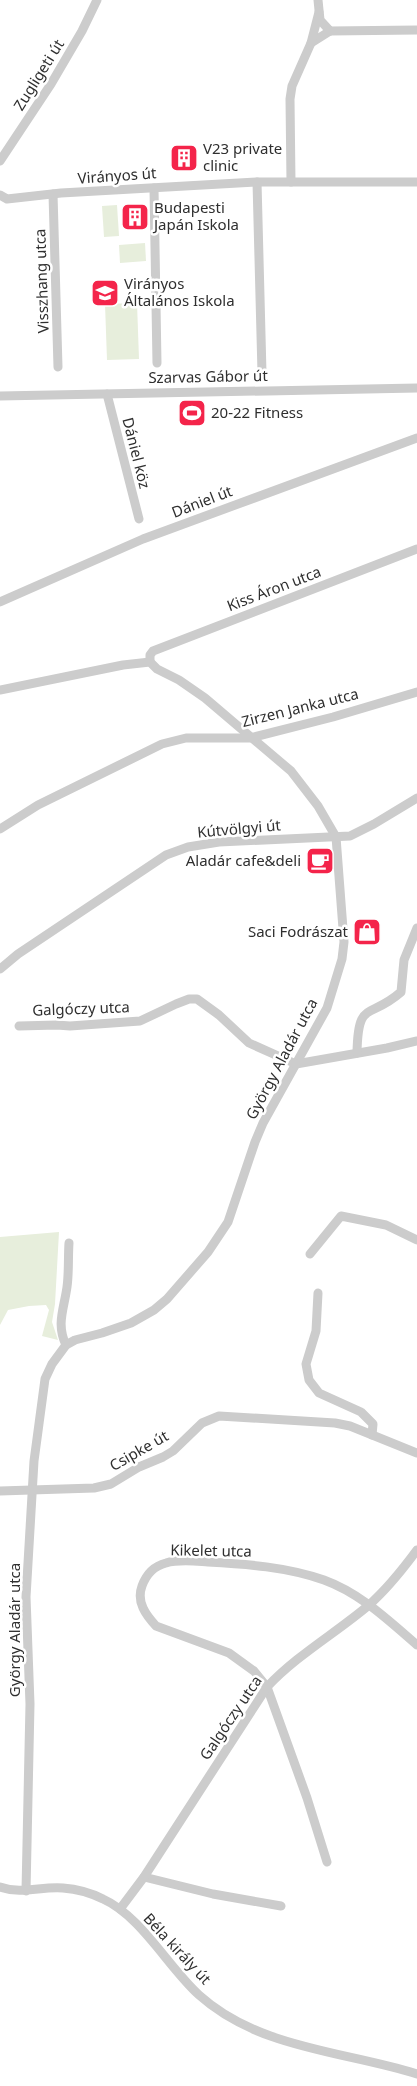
<svg xmlns="http://www.w3.org/2000/svg" width="417" height="2086" viewBox="0 0 417 2086" font-family="'Noto Sans',sans-serif">
  <style>
    .green { fill: #e7eedc }
    .lines { fill: none; stroke-linecap: round; stroke-linejoin: round }
    .minor { stroke: #ccc; stroke-width: 9 }
    .labels { text-anchor: middle; stroke-width: 5; stroke-linejoin: round; paint-order: stroke }
    .street-label { font-size: 15px; fill: #2f2f2f; stroke: #fff }
    .poi-label { font-size: 15px; fill: #2f2f2f; stroke: #fff; text-anchor: start }
  </style>
  <rect width="100%" height="100%" fill="#fff"/>
  <g class="green">
    <path d="M117,205L119,236L104,237L102,206Z"/>
    <path d="M145,243L146,261L120,263L119,245Z"/>
    <path d="M137,303L139,359L107,360L105,304Z"/>
    <path d="M59,1232L55,1304L52,1322L58,1340L42,1336L49,1310L46,1305L29,1306L8,1310L0,1325V1237Z"/>
  </g>
  <g class="lines">
    <g class="minor">
      <path d="M318,0L320,20L330,31"/>
      <path d="M330,31L417,30"/>
      <path d="M311,43L330,31"/>
      <path d="M0,161L51,84L82,31L97,0"/>
      <path d="M257,182L262,373"/>
      <path d="M291,182L290,99L292,86L311,43L319,12"/>
      <path d="M154,188L157,363"/>
      <path d="M53,194L58,367"/>
      <path d="M0,195L7,199L61,193L257,182H417"/>
      <path d="M107,394L139,519"/>
      <path d="M0,396L417,388"/>
      <path d="M0,602L143,539L417,438"/>
      <path d="M150,662V655L153,651L417,549"/>
      <path d="M0,690L123,665L150,662L157,669L179,680L205,698L291,771L318,806L336,837L344,942L342,959L327,1008L263,1123L255,1142L228,1222L208,1252L167,1299L154,1310L131,1323L102,1333L75,1340L66,1345L52,1364L45,1379L34,1461L26,1597L30,1704L26,1891"/>
      <path d="M0,829L38,805L162,744L186,738H250L333,717L417,692"/>
      <path d="M0,969L18,954L166,855L188,847L219,842L350,836L374,824L417,798"/>
      <path d="M19,1026L57,1025L70,1026L140,1021L176,1004L189,999H197L219,1015L249,1043L296,1064L387,1048L417,1041"/>
      <path d="M357,1053C358,999 369,1020 401,992L404,960L417,928"/>
      <path d="M310,1254L341,1216L386,1225L417,1240"/>
      <path d="M318,1293L316,1331L306,1364L309,1380L319,1393L361,1412L373,1424L372,1435"/>
      <path d="M66,1345C56,1324 64,1309 67,1287C69,1273 68,1258 69,1243"/>
      <path d="M0,1491L94,1488L111,1484L139,1467L163,1457L173,1451L202,1423L219,1416L335,1423L350,1426L417,1453"/>
      <path d="M327,1862L307,1798L267,1687L254,1671L229,1653L156,1626C146,1615 136,1602 142,1586C146,1575 154,1566 166,1563C179,1559 194,1561 208,1562C246,1564 287,1567 324,1580C360,1593 388,1620 417,1645"/>
      <path d="M144,1877L213,1894L281,1906"/>
      <path d="M0,1887C22,1895 41,1886 63,1888C77,1889 91,1893 103,1899C141,1916 168,1967 199,1995C259,2049 344,2051 417,2074"/>
      <path d="M120,1909L144,1877L267,1687C297,1655 336,1633 369,1605C387,1589 403,1569 417,1550"/>
    </g>
  </g>
  <defs>
    <symbol id="building-square" viewBox="-11 -11 22 22"><rect x="-9" y="-9" width="18" height="18" rx="4" fill="#f4244a" stroke="#fff"/><path d="M-4-6H4V6H1V3H-1V6H-4ZM-2.5-4.3h1.7v1.8h-1.7ZM.8-4.3h1.7v1.8H.8ZM-2.5-1h1.7V.8h-1.7ZM.8-1h1.7V.8H.8Z" fill="#fff"/></symbol>
    <symbol id="school-square" viewBox="-11 -11 22 22"><rect x="-9" y="-9" width="18" height="18" rx="4" fill="#f4244a" stroke="#fff"/><path d="M0-5L7-2L0 1L-7-2ZM-4 1L0 2.5L4 1V4Q0 6-4 4Z" fill="#fff"/></symbol>
    <symbol id="stadium-square" viewBox="-11 -11 22 22"><rect x="-9" y="-9" width="18" height="18" rx="4" fill="#f4244a" stroke="#fff"/><path d="M0-5a6.5 5 0 1 0 0 10a6.5 5 0 1 0 0-10ZM-3.5-1.8h7v3.6h-7Z" fill="#fff"/></symbol>
    <symbol id="cafe-square" viewBox="-11 -11 22 22"><rect x="-9" y="-9" width="18" height="18" rx="4" fill="#f4244a" stroke="#fff"/><path d="M-5.5-4.5H6V0H3Q3 3.5 0 3.5H-2.5Q-5.5 3.5-5.5 0ZM3-3.2v2h1.7v-2ZM-6 4.5H4V6H-6Z" fill="#fff"/></symbol>
    <symbol id="shop-square" viewBox="-11 -11 22 22"><rect x="-9" y="-9" width="18" height="18" rx="4" fill="#f4244a" stroke="#fff"/><path d="M-5-2.5h2.3a2.7 3.5 0 0 1 5.4 0H5L5.5 6h-11ZM-1.5-2.5h3a1.5 2.3 0 0 0-3 0Z" fill="#fff"/></symbol>
  </defs>
  <g fill-rule="evenodd">
    <use href="#building-square" x="168" y="142" width="32" height="32"/>
    <use href="#building-square" x="119" y="201" width="32" height="32"/>
    <use href="#school-square" x="89" y="277" width="32" height="32"/>
    <use href="#stadium-square" x="176" y="397" width="32" height="32"/>
    <use href="#cafe-square" x="304" y="845" width="32" height="32"/>
    <use href="#shop-square" x="351" y="916" width="32" height="32"/>
  </g>
  <g class="labels">
    <g class="street-label">
      <text transform="translate(39 75) rotate(-58)" y="5">Zugligeti út</text>
      <text transform="translate(117 176) rotate(-4)" y="5">Virányos út</text>
      <text transform="translate(42 281) rotate(-92)" y="5">Visszhang utca</text>
      <text transform="translate(208 377) rotate(-1)" y="5">Szarvas Gábor út</text>
      <text transform="translate(136 453) rotate(76)" y="5">Dániel köz</text>
      <text transform="translate(202 502) rotate(-21)" y="5">Dániel út</text>
      <text transform="translate(274 589) rotate(-21)" y="5">Kiss Áron utca</text>
      <text transform="translate(300 708) rotate(-14)" y="5">Zirzen Janka utca</text>
      <text transform="translate(239 829) rotate(-5)" y="5">Kútvölgyi út</text>
      <text transform="translate(81 1009) rotate(-2)" y="5">Galgóczy utca</text>
      <text transform="translate(282 1059) rotate(-62)" y="5">György Aladár utca</text>
      <text transform="translate(139 1451) rotate(-30)" y="5">Csipke út</text>
      <text transform="translate(211 1551) rotate(1)" y="5">Kikelet utca</text>
      <text transform="translate(15 1630) rotate(-90)" y="5">György Aladár utca</text>
      <text transform="translate(231 1718) rotate(-56)" y="5">Galgóczy utca</text>
      <text transform="translate(177 1949) rotate(47)" y="5">Béla király út</text>
    </g>
    <g class="poi-label">
      <text x="203" y="154">V23 private<tspan x="203" dy="17">clinic</tspan></text>
      <text x="154" y="213">Budapesti<tspan x="154" dy="17">Japán Iskola</tspan></text>
      <text x="124" y="289">Virányos<tspan x="124" dy="17">Általános Iskola</tspan></text>
      <text x="211" y="418">20-22 Fitness</text>
      <text x="301" y="866" text-anchor="end">Aladár cafe&amp;deli</text>
      <text x="348" y="937" text-anchor="end">Saci Fodrászat</text>
    </g>
  </g>
</svg>
